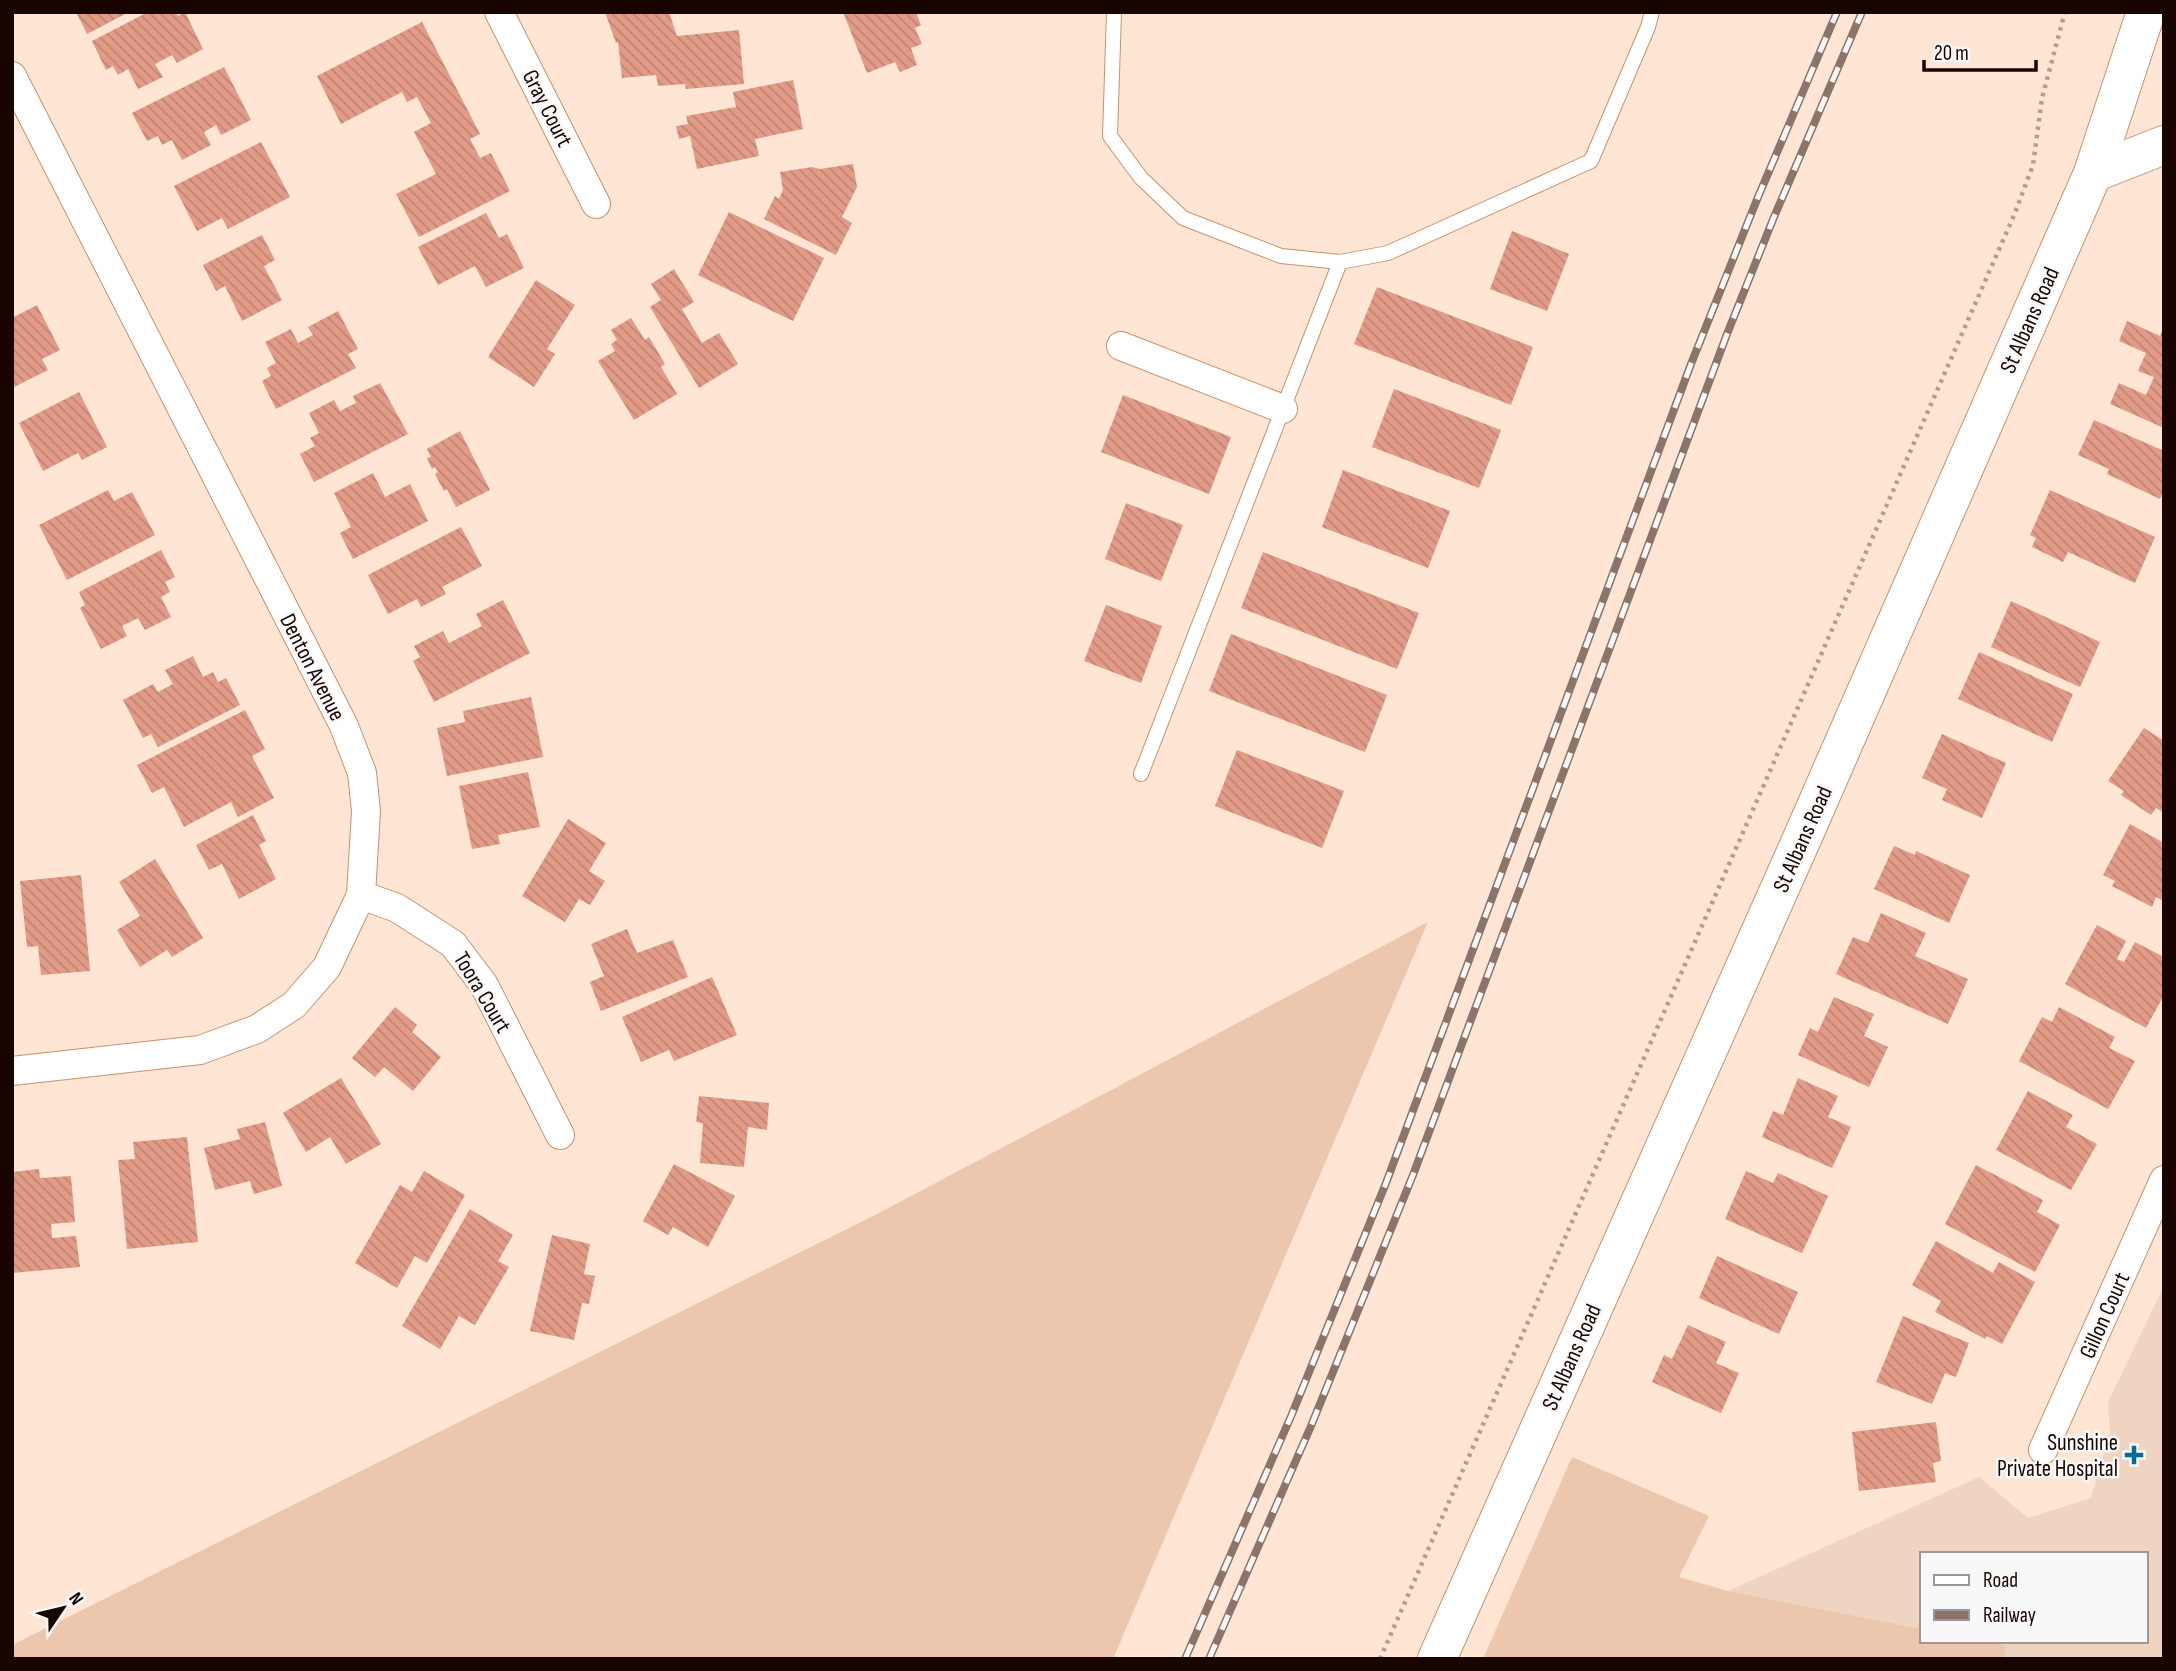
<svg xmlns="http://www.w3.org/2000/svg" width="2176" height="1671" viewBox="0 0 2176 1671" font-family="'Sofia Sans Condensed',sans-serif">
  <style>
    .built { fill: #f0d4c2 }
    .grass { fill: #edc7ad }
    .building { fill: url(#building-back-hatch) }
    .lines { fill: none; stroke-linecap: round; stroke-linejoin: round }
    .lane-casing { stroke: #cb9167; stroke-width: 16 }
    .street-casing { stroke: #cb9167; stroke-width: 30 }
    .secondary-casing { stroke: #cb9167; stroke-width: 40 }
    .path { stroke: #b59d90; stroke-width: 4.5; stroke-dasharray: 3.5 5; stroke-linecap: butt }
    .lane { stroke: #fff; stroke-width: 14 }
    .street { stroke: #fff; stroke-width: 28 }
    .secondary { stroke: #fff; stroke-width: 38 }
    .rail-casing { stroke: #8b7469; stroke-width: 8 }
    .rail { stroke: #f8f8f8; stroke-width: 5; stroke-dasharray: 16; stroke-linecap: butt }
    .poi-dot { fill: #026c99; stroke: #f8f8f8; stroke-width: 2.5 }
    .labels { text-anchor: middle; stroke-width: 5; stroke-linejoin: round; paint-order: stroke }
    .street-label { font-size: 23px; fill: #190500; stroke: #f8f8f8 }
    .poi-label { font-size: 23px; fill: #190500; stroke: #f8f8f8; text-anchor: end }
  </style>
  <defs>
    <pattern id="building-back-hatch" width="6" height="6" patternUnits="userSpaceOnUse" patternTransform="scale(1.75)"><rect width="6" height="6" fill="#e29b87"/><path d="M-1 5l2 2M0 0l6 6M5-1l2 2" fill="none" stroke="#c18473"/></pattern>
  </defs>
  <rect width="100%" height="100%" fill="#ffe5d4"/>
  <path class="built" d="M2164,1286V1659H2004L2006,1645L1986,1641H2146V1554H1922V1629L1728,1591L1979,1477L2028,1518L2091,1498L2110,1433L2108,1402Z"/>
  <g class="grass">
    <path d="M1428,922L1113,1659H12V1645L881,1212Z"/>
    <path d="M1572,1457L1709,1516L1679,1577L1728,1591L1922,1629V1641H1986L2006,1645L2004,1659H1483Z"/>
  </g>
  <g class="building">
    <path d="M76,12H129L87,34Z"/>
    <path d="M148,12H176L178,16L185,12L203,49L177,63L172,55L155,64L163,77L138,89L128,69L118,75L113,66L106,70L92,41Z"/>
    <path d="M605,12H669L677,36L739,30L744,84L686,89L685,84L658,86L656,75L622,78L618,42L616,43Z"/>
    <path d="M843,12H916L921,25L915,28L922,44L911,48L917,65L900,72L895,62L867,73Z"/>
    <path d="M422,22L480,134L470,139L480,158L491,153L510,191L419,237L396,194L436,174L414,132L431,123L417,97L407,102L402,92L341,124L317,76Z"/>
    <path d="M224,67L251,120L221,135L216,125L204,132L211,145L182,160L172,140L162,145L158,136L147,141L132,113Z"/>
    <path d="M793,80L803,129L755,139L759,156L697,169L690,136L679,139L676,126L688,124L686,116L736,107L733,92Z"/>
    <path d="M261,142L290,197L228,229L222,218L197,231L174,186Z"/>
    <path d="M853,164L857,187L842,217L852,223L836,255L764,219L775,196L779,199L783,190L780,172L812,167L820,169Z"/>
    <path d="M729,212L824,258L793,321L698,275Z"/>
    <path d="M486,213L499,238L507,234L524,268L486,287L475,266L438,285L418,247Z"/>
    <path d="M1512,231L1569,254L1547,311L1490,289Z"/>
    <path d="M262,235L275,260L264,266L282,300L242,321L225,286L216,291L203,265Z"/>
    <path d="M674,269L694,302L682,309L702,343L719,333L738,364L699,388L650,307L661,300L651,284Z"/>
    <path d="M536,280L575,305L547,349L555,354L534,387L488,357Z"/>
    <path d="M1377,287L1533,347L1511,405L1354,344Z"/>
    <path d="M37,305L60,350L42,359L48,370L12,388V318Z"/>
    <path d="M338,311L358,349L348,354L356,368L276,409L262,381L271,376L267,368L276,363L265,342L291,329L298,343L313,335L308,327Z"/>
    <path d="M631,318L645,340L649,337L665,364L661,367L677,394L634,420L598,361L615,351L611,344L617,340L611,330Z"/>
    <path d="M2127,321L2160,336L2162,331L2164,332V428L2110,404L2119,383L2146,395L2154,377L2138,371L2146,353L2119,341Z"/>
    <path d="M380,383L408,434L314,482L300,454L315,446L310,438L319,433L309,413L334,400L340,411L356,403L353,396Z"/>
    <path d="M1394,389L1501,430L1479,488L1372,447Z"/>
    <path d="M79,392L107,447L82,460L78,453L43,471L19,423Z"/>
    <path d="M1123,395L1231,437L1209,494L1101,452Z"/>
    <path d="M2094,420L2164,451V491L2160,499L2107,474L2109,469L2078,455Z"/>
    <path d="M460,431L490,490L456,507L447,489L444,491L435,474L438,472L435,467L432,469L427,458L431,457L427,449Z"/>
    <path d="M1343,470L1450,511L1428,568L1322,527Z"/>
    <path d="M373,473L385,497L410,484L428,521L353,559L340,533L351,527L334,493Z"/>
    <path d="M108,490L114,501L132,492L155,535L67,580L39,525Z"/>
    <path d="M2050,490L2155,537L2135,583L2068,552L2063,562L2032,547L2036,538L2030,535Z"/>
    <path d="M1126,503L1183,525L1161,581L1105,559Z"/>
    <path d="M461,527L482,566L442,587L446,594L421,607L417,599L388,614L368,575Z"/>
    <path d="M161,550L175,577L165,582L170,592L161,597L171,617L145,630L138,618L122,626L127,636L101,649L80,608L85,605L79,592Z"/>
    <path d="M1263,552L1419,613L1397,669L1241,608Z"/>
    <path d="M503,600L530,653L434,702L413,661L420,657L414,646L443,631L449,643L482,626L476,614Z"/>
    <path d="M2011,601L2100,642L2080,687L1991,647Z"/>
    <path d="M1106,605L1162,626L1141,683L1084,661Z"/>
    <path d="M1231,634L1387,695L1365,752L1209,691Z"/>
    <path d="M1979,652L2073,694L2052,742L1958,699Z"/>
    <path d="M193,656L203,677L213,672L218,682L226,678L240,705L158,747L151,734L143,738L123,700L153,684L158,692L173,684L165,670Z"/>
    <path d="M531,697L543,757L447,776L437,728L465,722L463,711Z"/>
    <path d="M245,710L265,749L252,756L274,798L238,817L231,802L184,827L164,787L152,793L137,765Z"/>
    <path d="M2144,728L2164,741V813L2156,808L2151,815L2121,795L2124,791L2108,781Z"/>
    <path d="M1942,734L2006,763L1982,818L1942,800L1947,789L1922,778Z"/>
    <path d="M1237,750L1344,791L1322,848L1215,806Z"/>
    <path d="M528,772L540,827L498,835L500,844L472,849L459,786Z"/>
    <path d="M253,815L266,841L259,845L276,879L239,899L222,864L209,870L196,845Z"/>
    <path d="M568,819L606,843L589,871L605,881L590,905L579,899L565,922L522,896Z"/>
    <path d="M2130,824L2164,843V901L2156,897L2152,907L2112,886L2115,881L2103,875Z"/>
    <path d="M1894,846L1915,855L1916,851L1970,875L1949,923L1874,889Z"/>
    <path d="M155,859L203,938L172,957L167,950L140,967L117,930L140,916L119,882Z"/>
    <path d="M81,875L90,971L41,975L38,946L27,947L20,881Z"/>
    <path d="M1881,913L1926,933L1915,956L1968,979L1948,1024L1836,974L1853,937L1868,943Z"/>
    <path d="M2097,925L2126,941L2117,959L2124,962L2135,942L2164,957V995L2146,1028L2065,984Z"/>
    <path d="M627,929L637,953L673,940L688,977L601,1011L590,982L604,976L591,944Z"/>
    <path d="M712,977L737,1035L674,1061L669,1050L641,1062L622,1017Z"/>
    <path d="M1834,997L1874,1014L1864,1036L1888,1047L1869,1087L1798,1055L1810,1028L1818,1032Z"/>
    <path d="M395,1007L417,1025L412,1032L441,1057L413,1091L384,1067L375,1077L352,1058Z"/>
    <path d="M2059,1007L2115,1037L2109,1048L2135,1061L2108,1109L2019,1061L2042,1017L2052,1022Z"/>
    <path d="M341,1078L381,1144L346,1164L330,1137L306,1152L283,1113Z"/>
    <path d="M1798,1078L1838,1096L1828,1117L1851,1127L1832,1168L1762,1137L1773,1111L1783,1115Z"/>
    <path d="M2028,1091L2073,1115L2066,1127L2097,1144L2071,1190L1996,1150Z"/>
    <path d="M699,1096L769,1103L767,1130L748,1127L744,1167L700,1163L703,1123L696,1122Z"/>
    <path d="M265,1122L282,1186L254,1194L250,1181L215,1190L204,1148L240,1139L237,1129Z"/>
    <path d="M187,1137L198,1242L127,1249L118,1160L135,1159L133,1142Z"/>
    <path d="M674,1164L735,1196L708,1247L673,1227L668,1235L643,1221Z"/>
    <path d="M1976,1165L2043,1200L2037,1212L2060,1225L2035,1272L1945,1224Z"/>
    <path d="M39,1169L40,1178L71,1176L75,1222L51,1224L52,1238L76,1236L80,1267L12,1273V1172Z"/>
    <path d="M424,1171L465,1195L427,1263L415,1256L397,1288L355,1263L400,1185L412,1192Z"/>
    <path d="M1746,1171L1773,1183L1778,1173L1828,1196L1802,1253L1725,1219Z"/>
    <path d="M470,1209L513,1235L498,1261L509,1267L475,1325L459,1316L440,1349L402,1326Z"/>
    <path d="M552,1235L590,1244L584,1274L595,1276L589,1304L582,1303L574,1340L530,1331Z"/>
    <path d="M1936,1241L1993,1273L1999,1262L2035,1282L2002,1344L1987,1336L1985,1339L1935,1312L1941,1301L1912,1285Z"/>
    <path d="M1717,1256L1798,1292L1779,1334L1699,1298Z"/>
    <path d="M1903,1316L1969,1343L1956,1377L1945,1373L1932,1404L1876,1382Z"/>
    <path d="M1688,1325L1726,1342L1716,1363L1739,1373L1721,1413L1652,1382L1664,1355L1672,1359Z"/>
    <path d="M1936,1422L1941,1461L1933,1463L1936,1482L1859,1491L1852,1432Z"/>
  </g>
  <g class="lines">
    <defs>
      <g id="lane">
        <path d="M1114,12L1110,136L1141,178L1183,218L1281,256L1340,262"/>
        <path d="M1141,774L1340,262L1388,253L1591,161L1648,27L1652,12"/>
      </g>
      <g id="street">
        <path d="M499,12L596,204"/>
        <path d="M12,76L344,726L362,773L366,811L361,895L327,967L294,1005L257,1029L200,1050L12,1071"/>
        <path d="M1121,346L1283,409"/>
        <path d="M361,895L397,908L453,944L484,985L560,1135"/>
        <path d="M2043,1450L2164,1180"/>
      </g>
      <g id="secondary">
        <path d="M2093,173L2164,145"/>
        <path d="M1437,1659L1804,834L2093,173L2146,12"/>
      </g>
    </defs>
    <use href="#lane" class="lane-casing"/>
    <use href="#street" class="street-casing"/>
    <use href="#secondary" class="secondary-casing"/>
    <path class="path" d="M1380,1659L2015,213L2033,165L2042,98L2065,12"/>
    <use href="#lane" class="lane"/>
    <use href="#street" class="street"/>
    <use href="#secondary" class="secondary"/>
    <defs>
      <g id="rail">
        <path d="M1185,1659L1292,1414L1386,1183L1691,364L1758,197L1837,12"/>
        <path d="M1209,1659L1311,1426L1413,1175L1727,334L1774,217L1862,12"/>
      </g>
    </defs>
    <use href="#rail" class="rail-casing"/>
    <use href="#rail" class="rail"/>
  </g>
  <path class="poi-dot" d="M2130.5 1444.5h7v7h7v7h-7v7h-7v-7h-7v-7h7z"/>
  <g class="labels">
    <g class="street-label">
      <text transform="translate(548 108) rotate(63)" y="8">Gray Court</text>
      <text transform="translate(2029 320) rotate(-66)" y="8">St Albans Road</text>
      <text transform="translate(313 667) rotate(63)" y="8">Denton Avenue</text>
      <text transform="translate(1802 839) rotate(-66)" y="8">St Albans Road</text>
      <text transform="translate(483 992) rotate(59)" y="8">Toora Court</text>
      <text transform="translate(2104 1315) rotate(-66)" y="8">Gillon Court</text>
      <text transform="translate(1571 1357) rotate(-66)" y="8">St Albans Road</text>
    </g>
    <g class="poi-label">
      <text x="2118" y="1450">Sunshine<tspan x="2118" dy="26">Private Hospital</tspan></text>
    </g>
  </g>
  <rect width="2176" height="1671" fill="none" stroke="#190500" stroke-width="28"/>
  <rect x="1920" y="1552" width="228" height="91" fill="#f8f8f8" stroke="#9f9795" stroke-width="2"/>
  <rect x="1934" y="1575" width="35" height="10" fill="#ffffff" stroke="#9f9795" stroke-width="2"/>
  <text x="1983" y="1587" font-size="21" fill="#190500">Road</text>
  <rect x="1934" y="1610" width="35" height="10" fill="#8b7469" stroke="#9f9795" stroke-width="2"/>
  <text x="1983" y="1622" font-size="21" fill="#190500">Railway</text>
  <g transform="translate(63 1608) rotate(55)" stroke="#f8f8f8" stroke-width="5" paint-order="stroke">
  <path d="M0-5L12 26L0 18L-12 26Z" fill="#190500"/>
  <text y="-10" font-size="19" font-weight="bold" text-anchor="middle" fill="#190500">N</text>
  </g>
  <path d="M1924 60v10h112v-10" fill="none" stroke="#190500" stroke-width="3.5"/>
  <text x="1934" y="60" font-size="21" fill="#190500" stroke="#f8f8f8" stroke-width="5" paint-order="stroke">20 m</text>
</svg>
